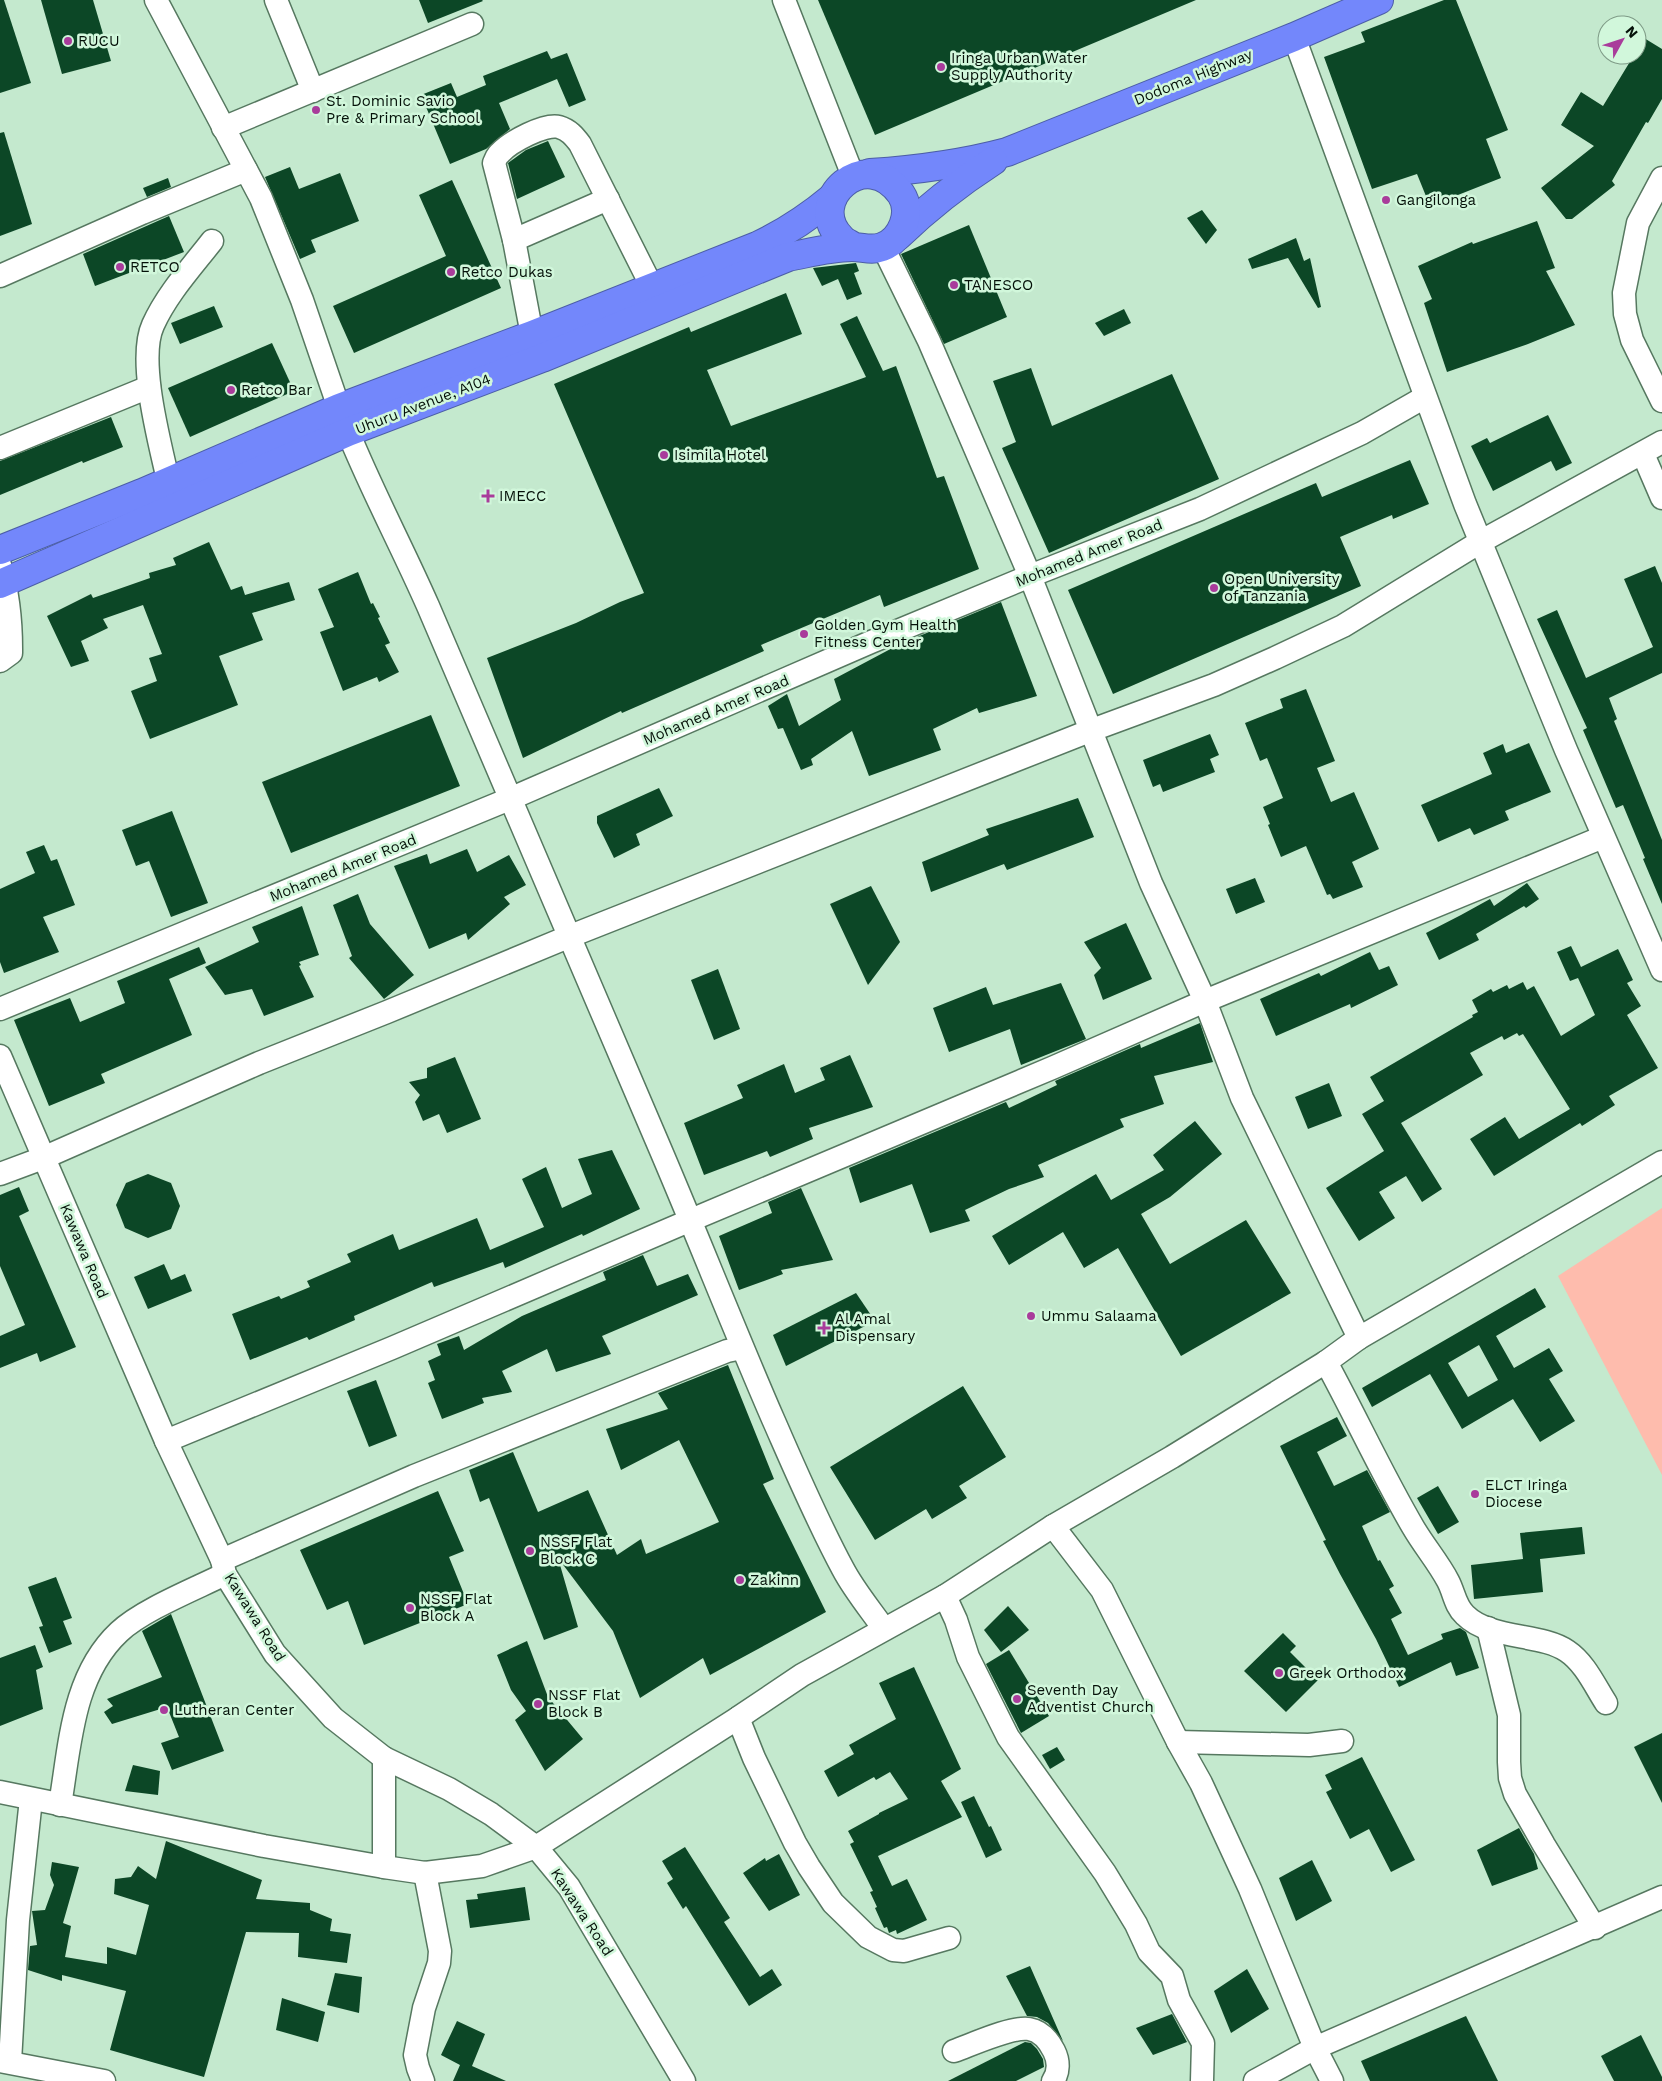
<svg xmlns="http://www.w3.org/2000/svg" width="1662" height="2081" viewBox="0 0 1662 2081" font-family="'Work Sans',sans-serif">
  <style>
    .green { fill: #febcad }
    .building { fill: #0c4726; fill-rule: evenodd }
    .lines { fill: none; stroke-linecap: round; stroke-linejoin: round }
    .minor-casing { stroke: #567860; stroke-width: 25 }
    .highway-casing { stroke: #4c5ea6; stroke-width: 30 }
    .minor { stroke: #fff; stroke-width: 22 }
    .highway { stroke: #7387fb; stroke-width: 28 }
    .poi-dot { fill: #a93c9b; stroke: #d1f7db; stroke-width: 2 }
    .labels { text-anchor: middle; stroke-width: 5; stroke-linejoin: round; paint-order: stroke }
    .poi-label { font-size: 15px; fill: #051109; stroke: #d1f7db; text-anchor: start }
    .street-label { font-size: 15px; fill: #051109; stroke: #d1f7db }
  </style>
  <rect width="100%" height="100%" fill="#c4e9ce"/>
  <path class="green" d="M1662,1208V1475L1558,1276Z"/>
  <g class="building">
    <path d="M0,0H4L31,83L0,93Z"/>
    <path d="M41,0H93L111,61L62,74Z"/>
    <path d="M419,0H482L483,1L428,23Z"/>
    <path d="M818,0H1196L875,135Z"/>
    <path d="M1444,0H1456L1508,130L1486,139L1501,178L1430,206L1417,174L1372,189L1324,57L1365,42L1361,32Z"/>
    <path d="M1644,38L1662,49V99L1648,123L1646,122L1612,181L1615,185L1572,219H1566L1541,188L1594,146L1561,125L1581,92L1603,106L1634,55H1637V50Z"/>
    <path d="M547,51L551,59L567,53L586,100L569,107L557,79L499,103L510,129L486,149L450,164L421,95L451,83L457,97L486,85L483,76Z"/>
    <path d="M4,132L32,224L0,236V133Z"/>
    <path d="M548,141L565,177L517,199L508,163L526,150Z"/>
    <path d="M290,167L299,189L340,173L359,221L311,240L316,252L300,259L265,177Z"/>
    <path d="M168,178L171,187L147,197L143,188Z"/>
    <path d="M452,180L501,288L354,353L333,306L446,256L419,195Z"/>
    <path d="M1202,210L1217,230L1206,244L1187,218Z"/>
    <path d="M169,216L184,252L95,286L83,254Z"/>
    <path d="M1537,221L1555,268L1546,271L1575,325L1528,344L1447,372L1424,303L1432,299L1418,266L1472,242L1473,244Z"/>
    <path d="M969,225L1007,317L944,344L901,254Z"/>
    <path d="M1296,238L1304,261L1310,258L1321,307L1318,308L1288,258L1252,269L1248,259Z"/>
    <path d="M856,263L859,271L854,273L862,294L847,300L838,279L822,286L813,268Z"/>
    <path d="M786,293L802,334L707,370L731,426L866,377L840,324L857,316L883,371L896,366L937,478L944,476L979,569L884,607L880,595L761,645L764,651L622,713L621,711L523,758L487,658L576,623L620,602L644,593L554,384L689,327L691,332Z"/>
    <path d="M214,306L223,327L180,344L171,323Z"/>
    <path d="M1124,309L1131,323L1104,336L1095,323Z"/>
    <path d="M272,343L294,391L190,437L168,388Z"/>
    <path d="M1031,368L1052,426L1172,374L1219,479L1049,553L1002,448L1016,442L993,381Z"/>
    <path d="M1548,415L1572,463L1556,471L1551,461L1493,491L1471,446L1487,438L1490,443Z"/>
    <path d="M111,417L123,447L83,463L82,461L0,495V461Z"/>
    <path d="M1410,460L1429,504L1393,519L1392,515L1340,537L1361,586L1113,694L1068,590L1316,483L1322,497Z"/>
    <path d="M209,542L231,590L242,586L245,595L289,582L295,600L252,613L263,640L219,656L238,705L150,739L131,691L157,681L149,658L162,654L143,605L103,619L108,628L81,641L89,661L71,667L47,616L91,594L93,598L150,578L149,573L176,565L173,558Z"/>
    <path d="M1655,566L1662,583V673L1609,698L1617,719L1614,721L1662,840V904L1643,859L1645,858L1623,805L1616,808L1583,730L1587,728L1537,619L1557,610L1586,678L1653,647L1624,579Z"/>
    <path d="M358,572L371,604L373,603L380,617L378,618L390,643L385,645L399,672L379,682L377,677L343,691L320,632L334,627L318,589Z"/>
    <path d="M1001,602L1037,696L979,713L977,708L933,729L941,750L869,776L852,731L811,759L813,765L801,770L783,728L778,729L768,706L787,694L799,726L841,700L834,679L898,645L899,647L917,637Z"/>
    <path d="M1306,689L1335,761L1317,768L1331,802L1354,792L1379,849L1352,862L1363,887L1333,899L1330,894L1327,895L1306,846L1281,857L1268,825L1270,824L1263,807L1283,798L1267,758L1260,761L1245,723L1283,708L1280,699Z"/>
    <path d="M431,715L460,786L291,853L262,782Z"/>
    <path d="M1210,734L1219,755L1210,759L1215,772L1163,792L1160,784L1153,787L1143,760Z"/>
    <path d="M1529,743L1551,792L1505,811L1509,820L1474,835L1470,828L1438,842L1421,805L1492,774L1483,753L1503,744L1506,753Z"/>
    <path d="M659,788L673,816L636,834L640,845L614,858L597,823V816Z"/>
    <path d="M1078,798L1094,837L1007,870L1004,864L931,892L922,862L989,835L986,829Z"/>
    <path d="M172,811L208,903L171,917L149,861L136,866L122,830Z"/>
    <path d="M44,845L51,861L57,859L75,905L43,917L59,952L4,973L0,962V889L35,873L26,852Z"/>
    <path d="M467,849L477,872L509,855L526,885L504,897L510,904L468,940L466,933L429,949L394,866L427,854L430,864Z"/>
    <path d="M1255,878L1265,902L1236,914L1226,889Z"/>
    <path d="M1527,883L1539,899L1526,908L1524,906L1476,934L1479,940L1439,960L1426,933L1461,915L1490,899L1494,906Z"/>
    <path d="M871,886L900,942L868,985L830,904Z"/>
    <path d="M358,894L370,924L414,975L384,999L349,958L352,956L333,905Z"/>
    <path d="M302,906L319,955L299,962L301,965L299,966L314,997L264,1016L252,989L225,995L205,967L259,942L252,927Z"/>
    <path d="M1126,923L1152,979L1103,1000L1094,975L1101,968L1084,942Z"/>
    <path d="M1571,946L1581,967L1618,949L1633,980L1627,983L1641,1006L1627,1015L1658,1068L1609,1096L1615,1105L1582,1126L1580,1123L1494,1176L1470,1139L1505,1117L1519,1139L1570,1109L1523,1034L1519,1036L1517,1033L1504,1040L1502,1036L1470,1053L1483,1075L1401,1123L1442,1189L1422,1202L1406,1176L1379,1192L1395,1218L1359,1241L1326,1188L1384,1151L1362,1114L1384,1101L1370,1077L1473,1017L1472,1015L1478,1012L1472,1000L1491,989L1493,992L1507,985L1509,989L1523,982L1527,990L1534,986L1561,1036L1595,1015L1578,978L1570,981L1557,952Z"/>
    <path d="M199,947L206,963L169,979L192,1035L101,1074L105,1083L49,1106L14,1020L70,998L80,1022L125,1003L117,981Z"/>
    <path d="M1370,952L1379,970L1389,966L1398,985L1351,1008L1350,1004L1276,1036L1260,999L1319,973L1321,976Z"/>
    <path d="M718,969L740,1029L714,1040L691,980Z"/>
    <path d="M1061,983L1086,1039L1021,1065L1010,1029L949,1052L933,1008L986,987L993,1005Z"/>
    <path d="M1200,1023L1213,1062L1154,1076L1164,1104L1120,1119L1124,1127L1038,1165L1044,1177L1009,1189L965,1210L970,1221L930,1233L912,1184L860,1203L849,1168L1006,1102L1009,1108L1057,1085L1055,1081L1140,1044L1141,1048Z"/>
    <path d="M850,1055L873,1107L809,1128L813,1139L770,1157L767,1151L704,1175L684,1123L743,1098L737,1085L784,1064L795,1093L825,1080L820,1068Z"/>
    <path d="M455,1057L481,1119L447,1133L439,1114L423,1121L415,1102L420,1095L409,1082L427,1078V1068Z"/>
    <path d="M1329,1083L1342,1116L1308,1129L1295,1097Z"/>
    <path d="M1195,1121L1222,1154L1170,1197L1141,1214L1170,1264L1246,1220L1291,1293L1181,1356L1118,1248L1084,1268L1063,1232L1009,1265L992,1236L1096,1174L1111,1200L1164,1170L1153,1155Z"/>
    <path d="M612,1150L640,1209L583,1236L582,1234L505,1268L503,1262L434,1287L432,1282L354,1316L355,1320L309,1340L307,1337L250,1360L232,1314L279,1296L281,1299L310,1287L307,1281L351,1262L347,1254L393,1234L399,1250L477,1218L490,1250L544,1227L522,1179L546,1167L562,1208L592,1194L578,1159Z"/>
    <path d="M148,1174L171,1183L180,1206L171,1229L148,1238L125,1228L116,1205L126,1183Z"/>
    <path d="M19,1187L29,1211L19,1216L76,1347L40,1362L37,1353L0,1368V1336L25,1325L0,1266V1195Z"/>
    <path d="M801,1188L833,1260L781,1270L783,1274L739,1290L719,1236L772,1213L768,1202Z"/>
    <path d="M643,1255L657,1286L688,1274L698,1295L602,1336L611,1354L556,1372L547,1349L502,1371L512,1392L482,1398L484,1403L442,1419L428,1383L435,1380L428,1361L441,1355L437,1344L459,1336L464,1350L522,1316L606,1280L603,1272Z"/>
    <path d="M164,1264L171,1280L185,1274L192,1291L148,1309L134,1277Z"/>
    <path d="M1535,1288L1546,1307L1496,1336L1514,1368L1549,1348L1563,1371L1549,1379L1575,1421L1540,1442L1513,1399L1462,1429L1430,1374L1372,1407L1362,1388ZM1479,1345L1498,1380L1468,1397L1448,1363Z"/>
    <path d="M856,1293L875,1321L786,1366L773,1335Z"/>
    <path d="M728,1365L774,1479L763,1484L826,1612L710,1675L703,1658L640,1698L613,1631L558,1558L578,1627L544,1640L489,1498L480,1502L469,1470L513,1452L538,1512L588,1490L617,1555L641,1539L646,1554L719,1522L679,1440L621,1470L606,1429L668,1409L658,1393Z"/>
    <path d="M376,1380L397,1436L369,1447L347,1391Z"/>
    <path d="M963,1386L1006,1457L959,1486L967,1498L932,1519L926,1509L875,1540L830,1467Z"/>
    <path d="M1337,1417L1347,1436L1317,1452L1334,1486L1367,1470L1390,1512L1362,1526L1378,1561L1380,1560L1394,1586L1389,1589L1402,1613L1391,1619L1408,1655L1443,1639L1441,1634L1460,1628L1466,1632L1479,1668L1456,1676L1451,1662L1399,1687L1376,1639L1340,1574L1323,1541L1326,1540L1280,1446Z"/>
    <path d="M1438,1486L1459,1522L1438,1534L1417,1498Z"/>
    <path d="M438,1491L464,1551L449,1557L468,1604L364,1645L348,1601L327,1610L300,1550Z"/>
    <path d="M1582,1527L1585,1554L1540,1559L1543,1592L1474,1599L1471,1565L1523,1559L1520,1533Z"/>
    <path d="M56,1577L72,1618L63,1621L72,1644L49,1653L39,1627L43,1626L28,1587Z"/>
    <path d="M1008,1606L1029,1630L1001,1652L984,1630Z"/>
    <path d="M171,1614L224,1751L172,1770L161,1743L179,1737L167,1707L112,1724L104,1712L113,1706L107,1699L162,1677L142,1631Z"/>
    <path d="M1283,1633L1296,1646L1290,1652L1318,1680L1286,1712L1244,1671Z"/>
    <path d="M527,1641L548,1697L583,1739L545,1771L515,1720L526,1711L511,1690L497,1655Z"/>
    <path d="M35,1645L43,1667L36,1670L43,1709L0,1726V1658Z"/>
    <path d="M1009,1650L1049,1716L1021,1733L986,1664Z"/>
    <path d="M914,1667L961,1769L941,1781L962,1817L878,1856L892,1886L907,1879L927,1920L897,1934L896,1930L889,1933L887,1927L884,1928L875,1908L877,1907L870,1892L873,1891L850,1844L854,1842L848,1831L879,1814V1813L908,1799L890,1772L876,1780L874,1777L838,1797L824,1771L854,1754L849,1745L896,1719L879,1683Z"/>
    <path d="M1662,1733V1803L1634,1747Z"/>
    <path d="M1057,1747L1065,1760L1050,1769L1042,1755Z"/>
    <path d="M1362,1757L1415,1860L1391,1872L1369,1829L1350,1839L1326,1792L1332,1789L1325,1775Z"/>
    <path d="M133,1765L160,1771L158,1795L125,1791Z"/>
    <path d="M974,1796L989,1827L991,1826L1002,1850L986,1858L961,1802Z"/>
    <path d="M1519,1828L1534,1854L1538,1869L1492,1886L1477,1850Z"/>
    <path d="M166,1841L262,1880L256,1899L310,1903V1910L332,1919L330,1931L351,1934L347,1963L298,1957L299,1933L246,1932L204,2077L110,2050L126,1991L62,1975V1981L28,1970L30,1946L37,1945L32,1911L45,1910L54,1885L50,1875L52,1862L79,1867L63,1923L71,1926L65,1957L107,1964V1947L136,1955L149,1905L114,1894L115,1879L131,1877L138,1866L156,1879Z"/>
    <path d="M685,1847L730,1918L724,1922L760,1977L772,1969L782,1985L749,2006L686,1906L683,1909L667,1883L673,1879L662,1861Z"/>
    <path d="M779,1854L800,1895L769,1911L743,1873L765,1858L766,1861Z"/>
    <path d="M1312,1860L1332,1901L1296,1921L1279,1878Z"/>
    <path d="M525,1887L530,1920L470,1928L466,1900L478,1899L477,1894Z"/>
    <path d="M1030,1966L1063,2041L1048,2023L1037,2017L1027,2016L1006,1976Z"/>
    <path d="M1247,1969L1269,2009L1231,2033L1214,1991Z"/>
    <path d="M335,1973L362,1977L359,2013L327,2005Z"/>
    <path d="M282,1998L325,2012L318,2042L276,2030Z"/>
    <path d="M1172,2014L1187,2042L1153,2055L1136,2028Z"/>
    <path d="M1466,2016L1498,2081H1370L1361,2061Z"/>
    <path d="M457,2021L485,2034L472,2066L506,2081H453L460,2065L441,2055Z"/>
    <path d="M1641,2035L1662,2077V2081H1614L1601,2056Z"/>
    <path d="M1025,2042L1031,2043L1037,2049L1043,2059L1044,2067L1016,2081H948Z"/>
  </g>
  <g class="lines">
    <defs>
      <g id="minor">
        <path d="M156,0L261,198L302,300L339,408"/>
        <path d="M276,0L313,91"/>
        <path d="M784,0L853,176"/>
        <path d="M1294,37L1465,504L1566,750L1662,970"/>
        <path d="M223,128L472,24"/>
        <path d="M1662,178L1638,223L1624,293L1625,314L1632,340L1662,401"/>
        <path d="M514,240L608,199"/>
        <path d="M883,247L929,341L1030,576L1151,883L1205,1001L1242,1098L1359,1338"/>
        <path d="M0,276L142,213L246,170"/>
        <path d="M538,351L532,335L514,240L494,163C496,159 497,155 500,153C510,142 545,123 559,127C569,130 574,136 580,144L652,287"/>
        <path d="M348,432C372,491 402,547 428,606C505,783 580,961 656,1139C696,1232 733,1327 773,1419C795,1469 817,1521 843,1569C854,1590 870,1609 884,1629"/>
        <path d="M0,448L149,387"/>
        <path d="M1643,454L1662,498"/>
        <path d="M168,480C160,443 137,360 153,325C167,294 191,268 212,241"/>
        <path d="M0,565C8,592 11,620 11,649V653L0,661"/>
        <path d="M0,1009L512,798L871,642L1030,576L1200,509L1362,433L1425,397"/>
        <path d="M0,1056L166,1441L222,1560L225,1574L275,1654L333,1718L384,1758L449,1789L491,1814L536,1847L569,1887L684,2081"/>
        <path d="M0,1174L43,1158L259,1063L387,1012L568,937L1092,730L1214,685L1275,658L1343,626L1480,542L1662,442"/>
        <path d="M1326,1362C1356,1417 1382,1474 1413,1527C1424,1546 1438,1562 1448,1581C1454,1592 1455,1606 1465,1615C1490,1640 1541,1633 1567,1651C1585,1663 1595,1686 1606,1703"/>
        <path d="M166,1441L392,1348L691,1220L1052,1068L1205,1001L1603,837"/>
        <path d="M1053,1526L1102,1590L1178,1742L1201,1783L1250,1889L1315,2048L1332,2081"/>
        <path d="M222,1560L414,1476L727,1351L742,1348"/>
        <path d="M945,1596L956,1620L968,1657L1008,1737L1105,1873L1136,1924L1149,1952L1172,1976L1179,2000L1203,2043L1202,2081"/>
        <path d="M1488,1628L1509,1715V1762L1510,1778L1515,1794L1544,1845L1595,1928"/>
        <path d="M738,1718L754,1758L795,1843L809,1867L833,1903L868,1937L893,1950L904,1951L949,1938"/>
        <path d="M1178,1742L1309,1745L1342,1741"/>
        <path d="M0,1792L264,1846L384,1867L425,1873L482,1866L536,1847L738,1718L802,1675L945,1596L1053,1526L1172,1457L1326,1362L1359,1338L1662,1162"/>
        <path d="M60,1805C70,1746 72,1676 119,1632C142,1610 195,1589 225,1574"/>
        <path d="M384,1867V1758"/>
        <path d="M954,2051C971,2045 1012,2026 1029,2029C1041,2031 1049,2041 1054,2051C1059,2061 1059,2072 1053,2081"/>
        <path d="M0,2061L104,2081"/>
        <path d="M10,2062L18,1920L31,1799"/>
        <path d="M423,2081L418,2068L415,2055L424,2008L439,1963L440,1951L425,1873"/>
        <path d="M1255,2081L1315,2048L1662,1897"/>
      </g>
      <g id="highway">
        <path d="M870,173C916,170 962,164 1007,152L1294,37L1379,0"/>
        <path d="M898,236C927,208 959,183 993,161"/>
        <path d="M0,550L142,493L339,408L532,335L757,246C785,233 809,217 833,197"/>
        <path d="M0,584L348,432L542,358L788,257C809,253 831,247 852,247C863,247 871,251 882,247C902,240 913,212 901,194C866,144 804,201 841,238C844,242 850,244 854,247"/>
      </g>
    </defs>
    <use href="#minor" class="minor-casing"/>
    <use href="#highway" class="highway-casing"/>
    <use href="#minor" class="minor"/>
    <use href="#highway" class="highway"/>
  </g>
  <g class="poi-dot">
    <circle cx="68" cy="41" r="5"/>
    <circle cx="941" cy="67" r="5"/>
    <circle cx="316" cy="110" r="5"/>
    <circle cx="1386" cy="200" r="5"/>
    <circle cx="120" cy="267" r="5"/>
    <circle cx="451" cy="272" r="5"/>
    <circle cx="954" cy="285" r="5"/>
    <circle cx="231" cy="390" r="5"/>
    <circle cx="664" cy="455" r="5"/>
    <path d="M485.5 488.5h5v5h5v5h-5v5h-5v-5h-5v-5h5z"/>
    <circle cx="1214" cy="588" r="5"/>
    <circle cx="804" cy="634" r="5"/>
    <circle cx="1031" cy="1316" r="5"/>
    <path d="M821.5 1320.5h5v5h5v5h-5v5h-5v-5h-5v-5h5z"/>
    <circle cx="1475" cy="1494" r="5"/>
    <circle cx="530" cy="1551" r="5"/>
    <circle cx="740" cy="1580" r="5"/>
    <circle cx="410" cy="1608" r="5"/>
    <circle cx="1279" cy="1673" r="5"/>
    <circle cx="1017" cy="1699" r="5"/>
    <circle cx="538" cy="1704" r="5"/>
    <circle cx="164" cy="1710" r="5"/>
  </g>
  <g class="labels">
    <g class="poi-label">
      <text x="78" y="46">RUCU</text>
      <text x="951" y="63">Iringa Urban Water<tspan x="951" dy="17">Supply Authority</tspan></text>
      <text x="326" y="106">St. Dominic Savio<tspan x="326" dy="17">Pre &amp; Primary School</tspan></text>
      <text x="1396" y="205">Gangilonga</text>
      <text x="130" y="272">RETCO</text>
      <text x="461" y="277">Retco Dukas</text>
      <text x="964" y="290">TANESCO</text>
      <text x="241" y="395">Retco Bar</text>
      <text x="674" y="460">Isimila Hotel</text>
      <text x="499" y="501">IMECC</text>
      <text x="1224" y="584">Open University<tspan x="1224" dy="17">of Tanzania</tspan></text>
      <text x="814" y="630">Golden Gym Health<tspan x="814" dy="17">Fitness Center</tspan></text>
      <text x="1041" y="1321">Ummu Salaama</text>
      <text x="835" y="1324">Al Amal<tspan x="835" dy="17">Dispensary</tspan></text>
      <text x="1485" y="1490">ELCT Iringa<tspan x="1485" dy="17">Diocese</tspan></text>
      <text x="540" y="1547">NSSF Flat<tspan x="540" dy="17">Block C</tspan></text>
      <text x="750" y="1585">Zakinn</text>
      <text x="420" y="1604">NSSF Flat<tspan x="420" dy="17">Block A</tspan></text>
      <text x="1289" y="1678">Greek Orthodox</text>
      <text x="1027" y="1695">Seventh Day<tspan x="1027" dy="17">Adventist Church</tspan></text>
      <text x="548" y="1700">NSSF Flat<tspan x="548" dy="17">Block B</tspan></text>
      <text x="174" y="1715">Lutheran Center</text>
    </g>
    <g class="street-label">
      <text transform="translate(1193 77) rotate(-22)" y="5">Dodoma Highway</text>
      <text transform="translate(423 404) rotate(-21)" y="5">Uhuru Avenue, A104</text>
      <text transform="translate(1089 553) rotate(-22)" y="5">Mohamed Amer Road</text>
      <text transform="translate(716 710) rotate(-23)" y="5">Mohamed Amer Road</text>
      <text transform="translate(343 868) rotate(-22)" y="5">Mohamed Amer Road</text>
      <text transform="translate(84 1251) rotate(67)" y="5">Kawawa Road</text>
      <text transform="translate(255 1617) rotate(58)" y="5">Kawawa Road</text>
      <text transform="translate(582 1912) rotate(57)" y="5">Kawawa Road</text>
    </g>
  </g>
  <g transform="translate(1622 40) rotate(50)"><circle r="24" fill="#d1f7db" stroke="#7f9b87"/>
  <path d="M0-4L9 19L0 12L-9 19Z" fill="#a93c9b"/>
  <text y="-8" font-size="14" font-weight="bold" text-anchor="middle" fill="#051109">N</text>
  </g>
</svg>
